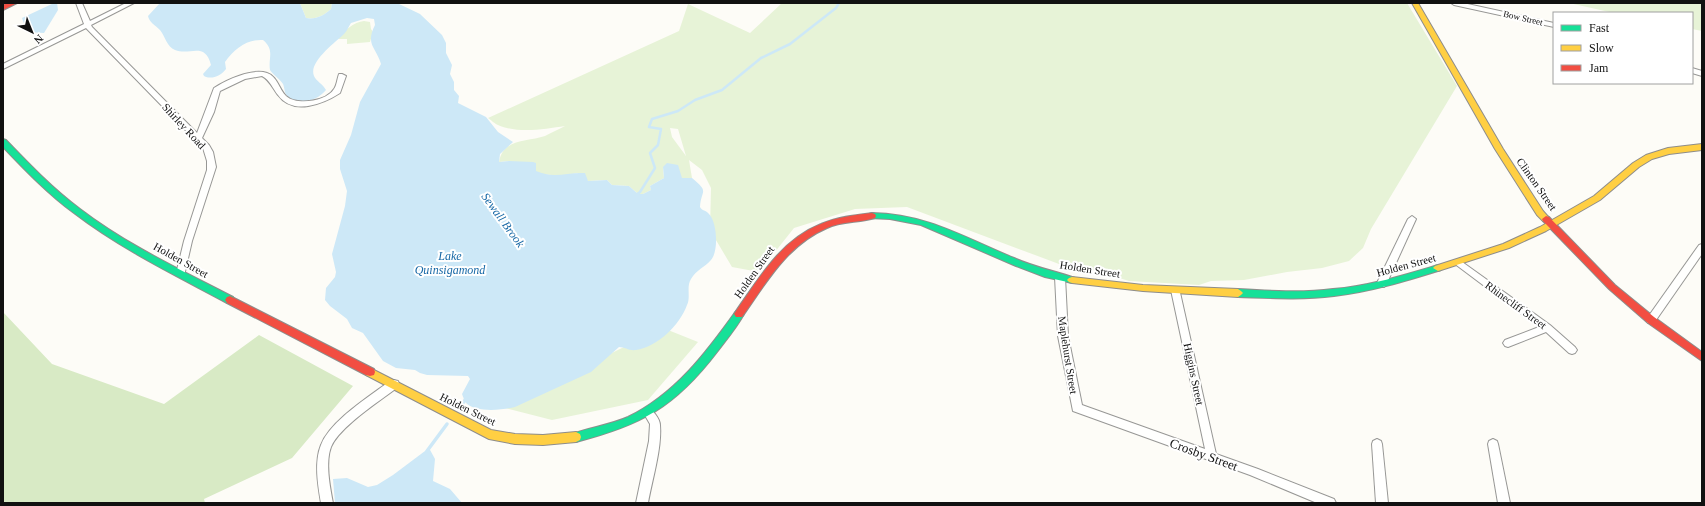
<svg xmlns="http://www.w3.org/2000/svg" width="1705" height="506" viewBox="0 0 1705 506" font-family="Georgia,serif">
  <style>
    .green { fill: #e7f3d7; fill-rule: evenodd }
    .forest { fill: #d8eac5 }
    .water { fill: #cde8f7 }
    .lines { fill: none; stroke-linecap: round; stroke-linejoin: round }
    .stream-far1 { stroke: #cde8f7; stroke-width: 2.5 }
    .stream { stroke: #cde8f7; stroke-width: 3.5 }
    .street-casing { stroke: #979795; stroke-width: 2 }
    .fast-casing { stroke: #8e8d8b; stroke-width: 2 }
    .slow-casing { stroke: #8e8d8b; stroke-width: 2 }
    .jam-casing { stroke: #8e8d8b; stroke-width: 2 }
    .street { fill: #fffffe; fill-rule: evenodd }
    .fast { fill: #16e098; fill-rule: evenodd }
    .slow { fill: #ffcf43; fill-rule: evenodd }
    .jam { fill: #f24e42; fill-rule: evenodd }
    .labels { text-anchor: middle; stroke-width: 4; stroke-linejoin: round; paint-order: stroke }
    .far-street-label { font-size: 9px; fill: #111; stroke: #fff }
    .street-label { font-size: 11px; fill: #111; stroke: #fff }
    .water-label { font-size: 12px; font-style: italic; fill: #1768a6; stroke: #fff }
    .near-street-label { font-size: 13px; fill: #111; stroke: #fff }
  </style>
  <rect width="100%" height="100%" fill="#fdfcf7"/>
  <g class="green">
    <path d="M300,3H332L331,9C325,15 315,20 306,18Z"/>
    <path d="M782,3H1407L1457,86L1371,229L1363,248L1349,261L1322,268L1287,272L1244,280L1211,281L1199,285L1129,281L1068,262L1067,267L907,207L855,209L794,228L759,272L732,267L710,230L711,188L702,170L689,160L692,178H682L663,168L664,178L650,186L651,190L643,194H638L629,186L612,185L607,180L588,181L577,173L562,176L541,174L509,161L499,162C503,138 527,142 545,136C551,133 559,129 565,126C545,129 518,134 498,125C495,124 491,120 488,118L679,31L688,4L750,33ZM670,128L678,129L686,156L672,137Z"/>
    <path d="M1569,3H1702V31L1692,29V13H1614Z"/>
    <path d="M364,21L370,22L371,29L373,32L370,42L347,44V39H338C343,31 354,22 364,21Z"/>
    <path d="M663,328L698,342L648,400L552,420L501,407Z"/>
  </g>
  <path class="forest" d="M3,312L52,364L164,404L259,335L353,386L292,458L204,499L205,503H3Z"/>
  <g class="water">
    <path d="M54,3H57L58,10L44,33L27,32L22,18Z"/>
    <path d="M160,3H300L306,18C315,20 325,15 331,9L332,3H397L420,14L442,35L446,43V53L452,65L450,74L454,82V90L459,96L458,103L486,117L498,132L513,142L500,154L499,162L509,161L533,162L536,163V171C554,179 567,172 585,173L588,181L607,180L612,185L629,186L638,194H643L651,190L650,186L664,178L663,167L667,163L678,165L682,178H692C710,193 701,189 700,207C702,211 706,210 709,214C717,222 719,251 711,260C705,267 696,270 691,279C686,287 691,297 687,305C680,325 657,347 636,350C629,351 625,347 619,347L591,372L515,407C503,410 476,413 466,403C465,401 463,397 462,394L470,379L468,376L427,375L420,373L415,370L396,368L383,361L363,333L352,328L347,319L330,306L325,300L326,288L335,277L336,272L332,254L345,206L347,191L340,169V160L351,135L360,102L381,64C376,47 365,45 375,25L374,19L367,18L351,23C349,26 347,31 344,34C336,42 308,62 314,76C316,81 323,84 326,90C319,99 299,108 289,98C284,94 285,89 283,84C280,79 273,75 270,70C268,58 275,50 263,40C247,39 234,49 225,62L226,69C221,76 211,80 204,76L203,74L211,65C205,41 190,56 175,50C167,47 165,36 160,30C155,25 149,22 148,16Z"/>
    <path d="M429,448L435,459L433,481L450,489L462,503H335L333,479L347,478L368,487L377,485L393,475Z"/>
  </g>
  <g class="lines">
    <path class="stream-far1" d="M636,195L640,192L655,168L650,153L658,145L661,129L649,127L652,119L678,111L695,100L722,90L761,58L790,44L836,8L839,3"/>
    <g class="stream">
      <path d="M459,409L467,397"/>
      <path d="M427,451L447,424"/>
    </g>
    <defs>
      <g id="street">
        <path d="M76,3H82L90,21L126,3H134L91,25L92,27L197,133L214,88C226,80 252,68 267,73C277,76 279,89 286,96C297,106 327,101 334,89C337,85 337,79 339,74H342L346,76L340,93C323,104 293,116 278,95C273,89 270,80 262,76L245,79L220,91L214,112L202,138L209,145L213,152L216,167L192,241L184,276H178L176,274L184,241L207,170V161L203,148L86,28L3,69V64L84,24Z"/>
        <path d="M1451,3H1463L1554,23V27L1454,5Z"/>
        <path d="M1692,68L1702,71V76L1692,73Z"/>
        <path d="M1412,216L1416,219L1386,285L1384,287H1378L1376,285L1408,219Z"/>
        <path d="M1702,244V254L1654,323H1648L1646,320L1648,317L1699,245Z"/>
        <path d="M1458,259L1550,325L1575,347L1577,350L1575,353L1572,354L1569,353L1546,332L1508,347L1505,346L1503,343L1505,340L1539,327L1455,264L1453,262Z"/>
        <path d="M1060,274L1063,275L1065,277L1068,336L1082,405L1205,449L1171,290L1173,288H1179L1216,454L1258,469L1334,499L1336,503H1317L1250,475L1073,411L1058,336L1055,277L1057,275Z"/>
        <path d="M394,380L398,381L399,384L398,387C380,401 339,427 331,447C325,463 330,487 333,503H321C318,485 314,462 321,445C330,421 370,396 390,381Z"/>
        <path d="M648,408C653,410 660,419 660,425C662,448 652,480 648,503H636L649,441L650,424L643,412L644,409Z"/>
        <path d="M1377,439L1381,441L1382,444L1388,503H1376L1372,444L1373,441Z"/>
        <path d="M1493,439L1497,441L1498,444L1510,503H1498L1488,444L1489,441Z"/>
      </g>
      <g id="fast">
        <path d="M3,139L6,140C29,164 53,189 80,209C127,245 181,270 233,297L235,300L233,303H227C175,275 121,249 74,213C48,194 25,170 3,147Z"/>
        <path d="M872,213C927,214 965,238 1014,258C1034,267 1055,271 1075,278L1077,280L1075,282L1072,283L1045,277L1016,266L921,225L890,219L869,218L868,216L869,214Z"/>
        <path d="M1438,265L1443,268L1441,270C1406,281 1370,292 1334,296C1302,300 1270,298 1238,297L1235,295L1233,293L1235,291L1238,289C1270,291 1302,293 1333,289C1369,286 1404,275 1438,265Z"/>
        <path d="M739,310L742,311L744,314C737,327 726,340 717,352C675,407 642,425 576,442L572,440L571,437L572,434C591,427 610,425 628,417C675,394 706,353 736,311Z"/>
      </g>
      <g id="slow">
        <path d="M1412,3H1418L1503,149L1543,211L1550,219L1549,221H1543L1537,215L1495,149Z"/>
        <path d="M1702,144V150L1669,154L1652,159L1639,167L1600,200L1546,231L1509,248L1438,271L1433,268L1435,266L1503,244L1540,227L1594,196L1633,163L1646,155L1668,148Z"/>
        <path d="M1072,277L1143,285L1238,289L1241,291L1243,293L1241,295L1238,297L1143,291L1072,283L1069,282L1067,280L1069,278Z"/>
        <path d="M370,368L491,430L515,434L543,435L576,432L580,434L581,437L580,440L576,442L543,445L515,444L489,439L366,375L365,372L366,369Z"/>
      </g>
      <g id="jam">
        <path d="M8,3H17L3,10V5Z"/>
        <path d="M872,213L875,214L876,216L875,218C859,223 842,221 827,228C787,245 766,283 742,317H736L734,314L736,311C759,278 781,240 821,224C837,217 855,215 872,213Z"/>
        <path d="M1546,216L1549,217L1615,285L1654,317L1702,352V361L1648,323L1609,289L1543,221L1542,219Z"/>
        <path d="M230,296L374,369L375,372L374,375L370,376L366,375L227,303L225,300L227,297Z"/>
      </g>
    </defs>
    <use href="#street" class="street-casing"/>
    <use href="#fast" class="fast-casing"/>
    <use href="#slow" class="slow-casing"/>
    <use href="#jam" class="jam-casing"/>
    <use href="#street" class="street"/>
    <use href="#fast" class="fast"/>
    <use href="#slow" class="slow"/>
    <use href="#jam" class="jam"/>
  </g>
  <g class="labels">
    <g class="far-street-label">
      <text transform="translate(1523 18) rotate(13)" y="3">Bow Street</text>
    </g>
    <g class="street-label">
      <text transform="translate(184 126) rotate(47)" y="4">Shirley Road</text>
      <text transform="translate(1537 184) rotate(55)" y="4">Clinton Street</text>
      <text transform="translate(181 260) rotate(29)" y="4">Holden Street</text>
      <text transform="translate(1406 265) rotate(-15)" y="4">Holden Street</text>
      <text transform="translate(1090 269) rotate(9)" y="4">Holden Street</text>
      <text transform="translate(754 272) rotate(-55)" y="4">Holden Street</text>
      <text transform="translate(1516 305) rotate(36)" y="4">Rhinecliff Street</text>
      <text transform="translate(1068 355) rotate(81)" y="4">Maplehurst Street</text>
      <text transform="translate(1194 374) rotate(78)" y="4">Higgins Street</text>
      <text transform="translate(468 409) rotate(26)" y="4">Holden Street</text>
    </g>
    <g class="water-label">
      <text transform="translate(503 220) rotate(54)" y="4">Sewall Brook</text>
      <text x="450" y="260">Lake<tspan x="450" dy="14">Quinsigamond</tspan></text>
    </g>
    <g class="near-street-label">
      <text transform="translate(1204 454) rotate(20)" y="5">Crosby Street</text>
    </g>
  </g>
  <rect width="1705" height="506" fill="none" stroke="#111111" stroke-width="8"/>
  <rect x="1553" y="12" width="140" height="72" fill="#ffffff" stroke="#a0a0a0"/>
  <rect x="1561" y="25" width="20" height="6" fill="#16e098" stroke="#a0a0a0"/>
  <text x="1589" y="32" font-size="12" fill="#111111">Fast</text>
  <rect x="1561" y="45" width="20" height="6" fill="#ffcf43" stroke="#a0a0a0"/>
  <text x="1589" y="52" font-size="12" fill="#111111">Slow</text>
  <rect x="1561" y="65" width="20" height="6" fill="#f24e42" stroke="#a0a0a0"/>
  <text x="1589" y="72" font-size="12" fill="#111111">Jam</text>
  <g transform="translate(32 32) rotate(137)" stroke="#ffffff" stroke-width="3" paint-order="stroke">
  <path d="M0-3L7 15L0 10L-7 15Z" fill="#111111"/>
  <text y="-6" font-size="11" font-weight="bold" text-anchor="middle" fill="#111111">N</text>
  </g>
</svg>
